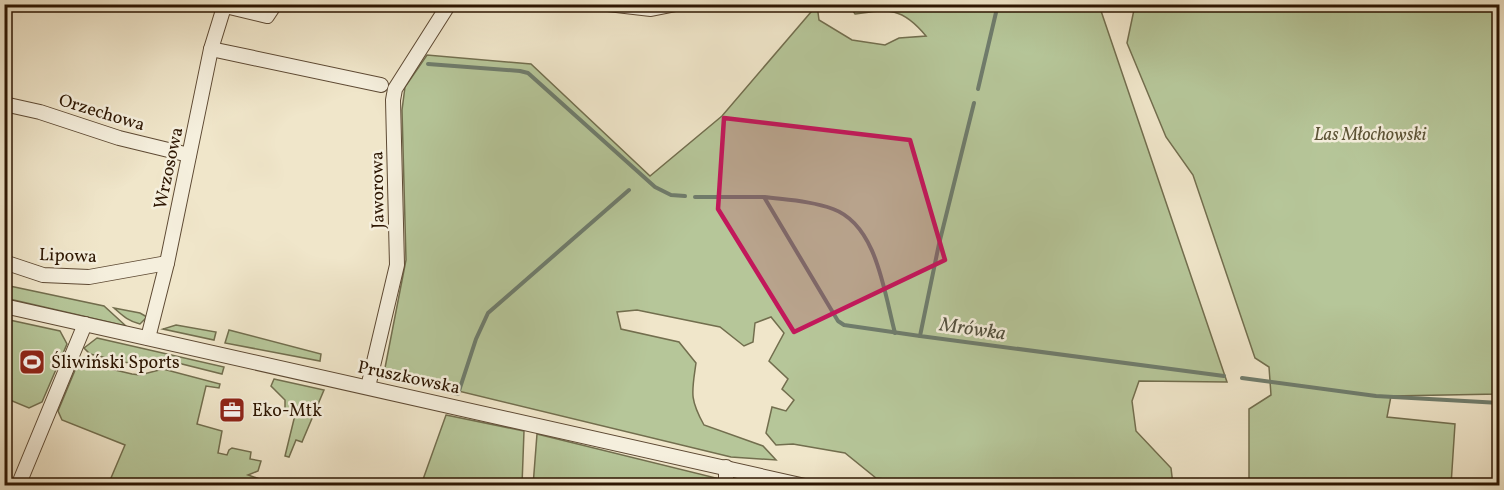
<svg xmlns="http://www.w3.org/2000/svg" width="1504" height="490" viewBox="0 0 1504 490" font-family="Vollkorn,serif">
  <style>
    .green { fill: #b6c699; stroke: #726e4e; stroke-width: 1.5 }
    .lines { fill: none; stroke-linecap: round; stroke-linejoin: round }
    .stream { stroke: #6f7c6c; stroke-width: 4 }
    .minor-casing { stroke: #5e4a34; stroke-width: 16 }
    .minor { stroke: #f5efdd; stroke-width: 14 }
    .marked { fill: #c2185b; fill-opacity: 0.2; stroke: #c2185b; stroke-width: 4.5; stroke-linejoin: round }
    .labels { text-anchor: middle; stroke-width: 5; stroke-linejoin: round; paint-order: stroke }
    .street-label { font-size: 18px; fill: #2d1602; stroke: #f5efdd }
    .park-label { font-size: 18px; font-style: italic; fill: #5d5437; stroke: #f5efdd }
    .poi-label { font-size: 18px; fill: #2d1602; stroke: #f5efdd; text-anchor: start }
    .water-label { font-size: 20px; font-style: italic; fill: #545240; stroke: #f5efdd }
  </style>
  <rect width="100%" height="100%" fill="#f0e6ca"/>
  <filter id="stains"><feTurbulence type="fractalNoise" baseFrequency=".00333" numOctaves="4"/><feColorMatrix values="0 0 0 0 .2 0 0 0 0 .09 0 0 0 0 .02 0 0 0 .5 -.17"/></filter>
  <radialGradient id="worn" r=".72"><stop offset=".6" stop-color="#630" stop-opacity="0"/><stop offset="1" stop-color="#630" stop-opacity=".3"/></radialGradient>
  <g class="green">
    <path d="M1099,5L1227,382L1139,381L1132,401L1136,431L1171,468L1173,485H936L876,478L845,453L793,444L776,445L766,433L772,407L786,411L794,400L782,389L788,379L769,361L784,333L771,317L755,323L753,342L744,346L720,327L637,310L617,312L621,329L679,342L696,363C692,392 689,398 704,425L763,446L776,460L731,457L384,373L406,260L402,110L405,87L427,55L531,64L650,176L722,116L817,5L819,20L852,40L885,45L899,38L926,36C902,7 889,9 855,14L849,5Z"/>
    <path d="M1135,5H1499V394L1391,396L1387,417L1455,424L1451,485H1249V409L1271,395L1269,367L1255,358L1193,175L1166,137L1127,43Z"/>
    <path d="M5,285L104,306L126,326L5,298Z"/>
    <path d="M114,308L140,313L147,317L140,324C128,321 123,316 114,308Z"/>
    <path d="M5,319L60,331L67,344L42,402L29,408L5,398Z"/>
    <path d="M176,325L216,332L214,340L163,329Z"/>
    <path d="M229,330L321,354L320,361L225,343Z"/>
    <path d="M97,338L224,367L222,374L162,359L133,364L90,354L84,348Z"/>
    <path d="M81,362L132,374L140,375L163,369L220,384L219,388L206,386L197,424L222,431L218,453L227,455L229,450L232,448L251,452L250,459L261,461L258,471L248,475L278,485H108L125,445L62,420L58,411L78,363Z"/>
    <path d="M274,379L324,390L302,442L296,440L289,457L285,456L295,415L285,412V400L271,386Z"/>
    <path d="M446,415L524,431L522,485H421Z"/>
    <path d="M537,434L720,479V486H533Z"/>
  </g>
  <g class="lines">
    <g class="stream">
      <path d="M428,64L520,71L528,73L655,187L671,195L685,196"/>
      <path d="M978,89L998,4"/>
      <path d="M974,103L939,244L920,336L1224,376"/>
      <path d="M695,197H764L838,321L844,325L920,336"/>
      <path d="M764,197C787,200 812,201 833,209C877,225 884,292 895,333"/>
      <path d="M1242,378L1376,396L1500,403"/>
      <path d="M429,386L458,394L476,339L488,313L629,190"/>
    </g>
    <defs>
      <g id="minor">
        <path d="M217,4L267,16L275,4"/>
        <path d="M608,4L651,9L676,4"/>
        <path d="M211,49L381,85"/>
        <path d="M4,104L40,112L119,138L189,155"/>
        <path d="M4,262L43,275L89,277L167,263"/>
        <path d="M4,306L805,486"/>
        <path d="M148,338L167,263L211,49L224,7"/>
        <path d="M368,387L397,265L393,100L395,89L449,4"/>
        <path d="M726,467V486"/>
        <path d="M18,486L85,324"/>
      </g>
    </defs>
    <use href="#minor" class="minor-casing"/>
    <use href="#minor" class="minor"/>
  </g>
  <path class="marked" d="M724,118L910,140L945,260L794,332L718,209Z"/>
  <defs>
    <symbol id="stadium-square" viewBox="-11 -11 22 22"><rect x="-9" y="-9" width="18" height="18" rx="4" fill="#8f2418" stroke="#f5efdd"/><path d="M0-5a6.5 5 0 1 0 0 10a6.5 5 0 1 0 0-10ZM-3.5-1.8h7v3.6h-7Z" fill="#fff"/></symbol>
    <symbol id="office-square" viewBox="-11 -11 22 22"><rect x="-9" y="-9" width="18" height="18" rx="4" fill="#8f2418" stroke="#f5efdd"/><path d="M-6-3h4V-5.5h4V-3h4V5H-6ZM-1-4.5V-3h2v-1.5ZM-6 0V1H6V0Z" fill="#fff"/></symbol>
  </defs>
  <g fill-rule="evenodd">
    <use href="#stadium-square" x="17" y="347" width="30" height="30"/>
    <use href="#office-square" x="217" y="395" width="30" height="30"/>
  </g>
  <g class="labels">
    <g class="street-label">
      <text transform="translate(102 112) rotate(17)" y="6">Orzechowa</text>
      <text transform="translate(168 168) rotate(-78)" y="6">Wrzosowa</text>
      <text transform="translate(377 190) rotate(-91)" y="6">Jaworowa</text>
      <text transform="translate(68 255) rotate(2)" y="6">Lipowa</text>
      <text transform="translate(409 377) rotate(12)" y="6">Pruszkowska</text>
    </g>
    <g class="park-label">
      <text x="1370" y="140">Las Młochowski</text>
    </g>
    <g class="poi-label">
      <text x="51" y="368">Śliwiński Sports</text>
      <text x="252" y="416">Eko-Mtk</text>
    </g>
    <g class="water-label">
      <text transform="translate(973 328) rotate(8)" y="7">Mrówka</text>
    </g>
  </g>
  <rect width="1504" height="490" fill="none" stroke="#f0e6ca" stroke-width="24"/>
  <rect x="6" y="6" width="1492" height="478" fill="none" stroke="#2d1602" stroke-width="3"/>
  <rect x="12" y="12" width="1480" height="466" fill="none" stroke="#2d1602" stroke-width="1.5"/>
  <rect width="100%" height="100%" filter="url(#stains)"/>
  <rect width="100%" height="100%" fill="url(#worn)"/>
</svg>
